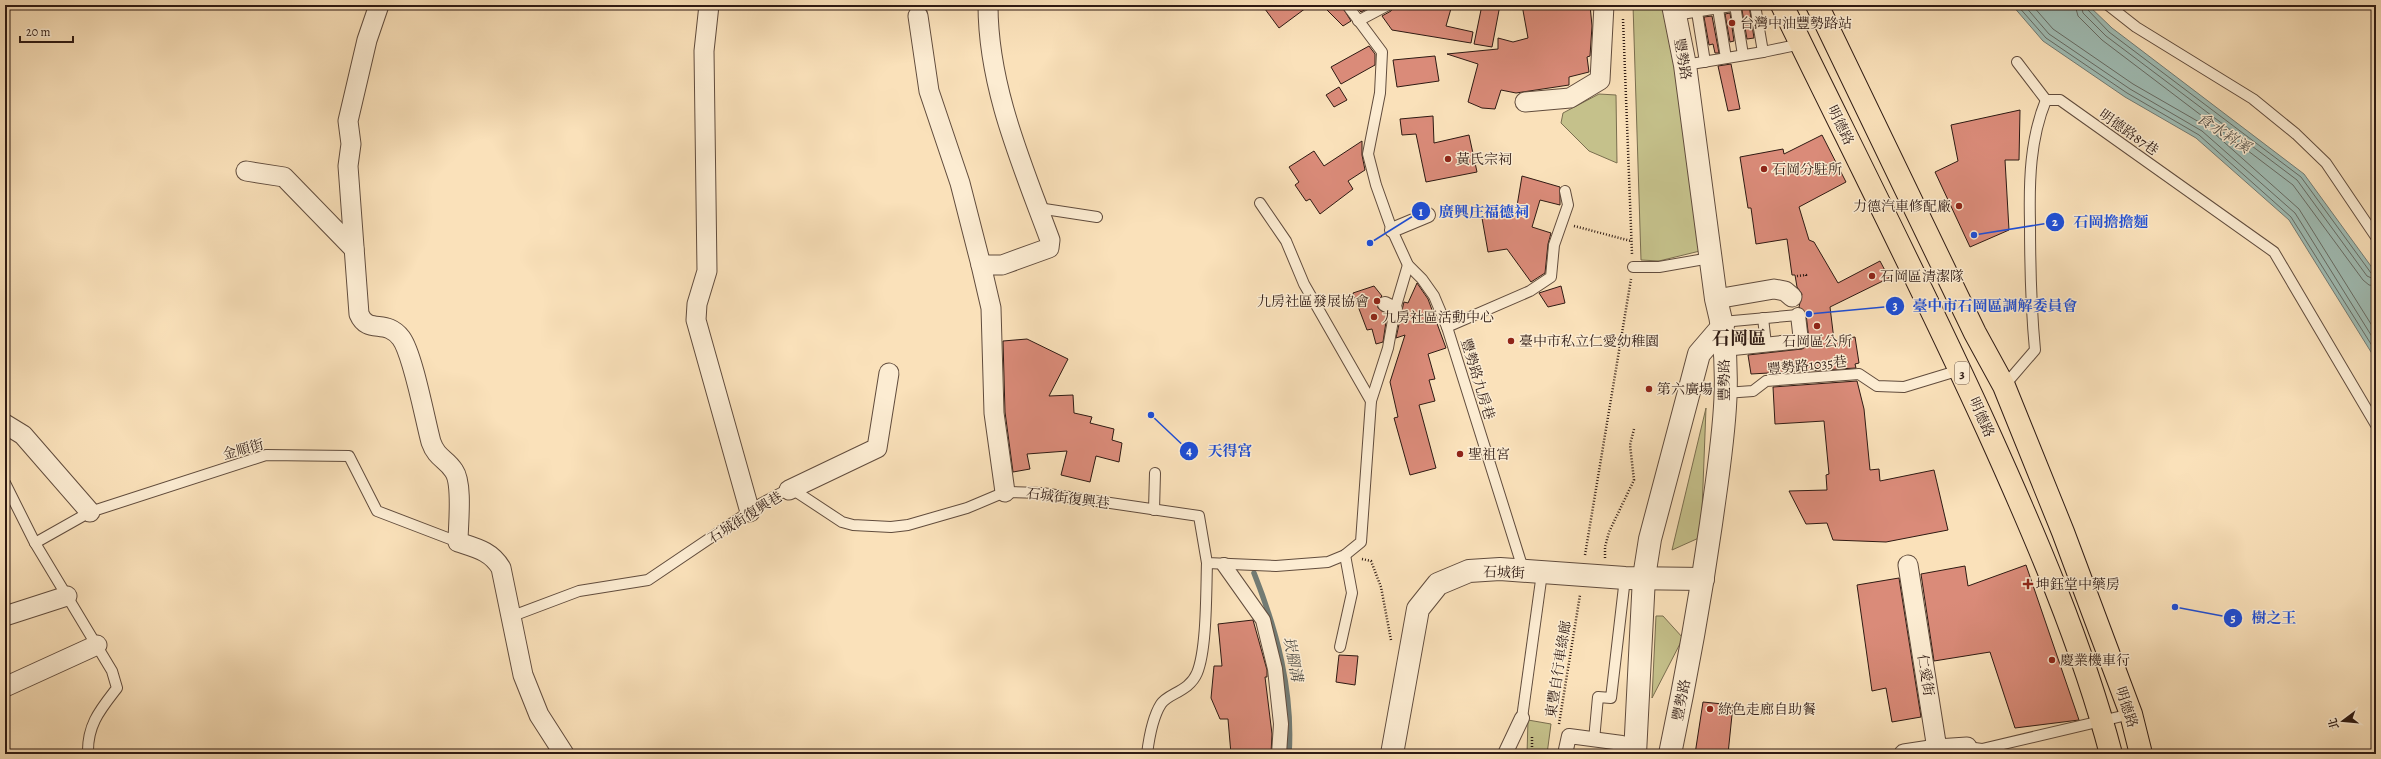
<svg xmlns="http://www.w3.org/2000/svg" width="2381" height="759" viewBox="0 0 2381 759" font-family="Alegreya,'Noto Serif TC',serif">
  <style>
    .green { fill: #c5c18b; stroke: #7a6e4f }
    .water { fill: #9fbcb4; stroke: #727b74 }
    .lines { fill: none; stroke-linecap: round; stroke-linejoin: round }
    .shore { stroke: #666b64; stroke-width: 1 }
    .stream { stroke: #727b74; stroke-width: 5.5 }
    .building { fill: #da8b79; stroke: #2e1a13 }
    .service-casing { stroke: #614c3d; stroke-width: 12 }
    .pedestrian-casing { stroke: #614c3d; stroke-width: 16 }
    .minor-casing { stroke: #614c3d; stroke-width: 21 }
    .tertiary-casing { stroke: #614c3d; stroke-width: 24 }
    .primary-casing { stroke: #2e1a13; stroke-width: 24 }
    .path { stroke: #2e1a13; stroke-width: 2.5; stroke-dasharray: 1 2; stroke-linecap: butt }
    .service { stroke: #fcecd2; stroke-width: 10 }
    .pedestrian { stroke: #fcecd2; stroke-width: 14 }
    .minor { stroke: #fcecd2; stroke-width: 19 }
    .tertiary { stroke: #fcecd2; stroke-width: 22 }
    .primary { stroke: #fae1ba; stroke-width: 22 }
    .poi-dot { fill: #8f2418; stroke: #fcecd2; stroke-width: 1.5 }
    .labels { text-anchor: middle; stroke-width: 3; stroke-linejoin: round; paint-order: stroke }
    .shield { fill: #fcecd2; stroke: #6c594c; stroke-width: 1 }
    .shield-label { font-size: 13px; font-weight: bold; fill: #2e1a13 }
    .poi-label { font-size: 14px; fill: #2e1a13; stroke: #fcecd2; text-anchor: start }
    .street-label { font-size: 14px; fill: #2e1a13; stroke: #fcecd2 }
    .water-label { font-size: 15px; font-style: italic; fill: #56534b; stroke: #fcecd2 }
    .district-label { font-size: 18px; font-weight: bold; fill: #2e1a13; stroke: #fcecd2 }
    .leader { fill: none; stroke: #1d4ed8; stroke-width: 1.5 }
    .callout-dot { fill: #1d4ed8; stroke: #fcecd2; stroke-width: 1.5 }
    .mark-label { font-size: 12px; text-anchor: middle; font-weight: bold; fill: #fff }
    .callout-label { font-size: 15px; text-anchor: middle; font-weight: bold; fill: #1d4ed8; stroke: #fcecd2; stroke-width: 3; stroke-linejoin: round; paint-order: stroke }
  </style>
  <rect width="100%" height="100%" fill="#fae1ba"/>
  <filter id="stains"><feTurbulence type="fractalNoise" baseFrequency=".005" numOctaves="4"/><feColorMatrix values="0 0 0 0 .2 0 0 0 0 .09 0 0 0 0 .02 0 0 0 .5 -.17"/></filter>
  <radialGradient id="worn" r=".72"><stop offset=".6" stop-color="#630" stop-opacity="0"/><stop offset="1" stop-color="#630" stop-opacity=".3"/></radialGradient>
  <g class="green">
    <path d="M1633,5H1667L1704,250L1659,261L1641,260Z"/>
    <path d="M1599,94L1616,95L1617,163L1589,151L1561,123L1563,113Z"/>
    <path d="M1706,408L1701,537L1672,550Z"/>
    <path d="M1656,616H1663L1683,638L1652,698Z"/>
    <path d="M1528,720L1551,724L1547,754H1527Z"/>
  </g>
  <path class="water" d="M2012,5H2088L2112,28L2304,174L2376,273V360L2289,220L2196,138L2125,97L2043,41Z"/>
  <g class="lines">
    <g class="shore">
      <path d="M2017,5L2046,38L2127,93L2199,135L2291,217L2376,352"/>
      <path d="M2024,5L2049,34L2130,89L2202,131L2295,213L2376,343"/>
      <path d="M2032,5L2053,29L2133,84L2206,126L2299,209L2376,332"/>
      <path d="M2075,5L2078,16L2102,40L2293,185L2363,280L2369,285L2376,286"/>
      <path d="M2081,5L2083,13L2106,36L2297,180L2367,276L2376,280"/>
      <path d="M2086,5L2087,9L2109,32L2301,177L2371,273L2376,275"/>
    </g>
    <path class="stream" d="M1254,573C1277,631 1293,691 1289,754"/>
  </g>
  <g class="building">
    <path d="M1262,5H1310L1279,28Z"/>
    <path d="M1322,5H1341L1351,21L1343,26Z"/>
    <path d="M1355,5H1374L1361,12Z"/>
    <path d="M1394,5H1452L1446,26L1473,32L1471,43L1392,30L1382,16L1391,11Z"/>
    <path d="M1482,5H1500L1492,47L1474,44Z"/>
    <path d="M1522,5H1590L1592,26L1590,56L1587,57L1589,72L1569,77V85L1516,93L1501,90L1495,109L1482,108L1468,102L1478,64L1447,54L1498,49V38L1513,42L1528,38Z"/>
    <path d="M1744,5H1749L1754,38L1747,39L1742,10Z"/>
    <path d="M1730,13L1734,41L1730,42L1725,14Z"/>
    <path d="M1712,16L1719,53H1715L1713,44L1709,45L1704,17Z"/>
    <path d="M1369,46L1375,54V65L1341,84L1331,67Z"/>
    <path d="M1435,56L1439,81L1397,87L1393,60Z"/>
    <path d="M1731,64L1740,109L1728,111L1718,66Z"/>
    <path d="M1339,87L1347,100L1334,107L1326,95Z"/>
    <path d="M2020,110L2019,160H2005L2009,230L1970,247L1935,172L1958,161L1951,125Z"/>
    <path d="M1433,116L1434,143L1469,135L1477,172L1426,182L1416,134L1402,135L1400,119Z"/>
    <path d="M1822,135L1846,182L1799,207L1809,240L1814,242L1838,283L1880,261L1889,278L1830,307L1834,340L1855,337L1859,363L1855,364L1856,368L1751,374L1748,355L1802,349L1809,345V340L1806,314L1799,307L1802,294L1797,287L1795,275H1792L1787,239L1756,244L1751,208H1748L1740,157L1783,149L1784,154Z"/>
    <path d="M1362,141V155L1365,170L1348,181L1353,189L1320,214L1310,199L1306,201L1295,185L1299,182L1289,167L1314,151L1324,166Z"/>
    <path d="M1522,176L1560,187V205L1540,200L1532,227L1551,233L1548,244L1545,273L1531,282L1507,249L1488,252L1482,218L1516,212Z"/>
    <path d="M1417,283L1428,299L1446,348L1428,354L1435,379L1429,380L1435,401L1419,405L1436,468L1410,475L1394,418L1398,417L1390,382L1405,335L1396,338L1403,306L1404,302L1408,303Z"/>
    <path d="M1374,286L1382,296L1377,301L1378,308L1387,315L1383,342L1376,344L1372,329L1367,330L1353,293Z"/>
    <path d="M1561,286L1565,303L1548,307L1539,293Z"/>
    <path d="M1027,339L1068,359L1049,396L1073,395L1074,413L1092,417L1090,423L1114,429L1112,440L1122,443L1119,462L1096,456L1090,482L1061,475L1067,451L1027,454L1030,469L1013,472L1005,412L1003,341Z"/>
    <path d="M1857,381L1864,409L1870,470L1879,469L1880,481L1934,470L1948,530L1886,542L1833,540L1827,523L1806,524L1789,491L1827,490L1826,475L1829,474L1824,421L1775,424L1773,387Z"/>
    <path d="M2026,565L2079,720L2015,728L1990,652L1934,661L1921,574L1965,566L1968,586Z"/>
    <path d="M1899,578L1921,717L1892,722L1886,688L1872,691L1857,585Z"/>
    <path d="M1253,620L1267,670V677H1265L1272,734L1271,754H1231L1228,719H1220L1211,698L1214,666H1222L1218,624Z"/>
    <path d="M1339,655L1358,656L1355,685L1336,682Z"/>
    <path d="M1703,702L1733,705L1728,754H1695Z"/>
  </g>
  <g class="lines">
    <defs>
      <g id="service">
        <path d="M1347,5L1382,52L1380,93L1368,154L1376,185L1392,230L1408,265L1422,279L1434,296L1447,327L1524,572"/>
        <path d="M1735,5L1743,55"/>
        <path d="M1755,5L1763,52"/>
        <path d="M2108,5L2136,27L2253,99L2296,134L2326,163L2376,237"/>
        <path d="M1718,9L1726,58"/>
        <path d="M1697,12L1705,62"/>
        <path d="M1675,15L1738,5"/>
        <path d="M1358,21L1388,5"/>
        <path d="M2017,62L2046,100"/>
        <path d="M1685,65L1763,52L1801,44"/>
        <path d="M1260,203L1286,241L1304,284L1371,401"/>
        <path d="M1038,208L1097,217"/>
        <path d="M1633,267H1659L1710,258"/>
        <path d="M1763,318L1766,344"/>
        <path d="M1722,322L1798,315"/>
        <path d="M1447,327L1530,291L1551,277L1554,245L1568,205L1565,191"/>
        <path d="M2004,386L2035,350C2031,308 2030,266 2030,223C2029,181 2030,139 2046,100H2060L2274,252L2376,425"/>
        <path d="M1725,393L1753,391L1766,381L1859,374L1877,386L1904,387L1960,370"/>
        <path d="M5,483L35,543L112,671L117,688C100,710 87,725 88,754"/>
        <path d="M1154,510L1155,473"/>
        <path d="M35,543L90,512L266,455L349,456L377,511L458,542"/>
        <path d="M510,617L579,591L648,580L762,503L783,492L795,491L842,522L853,525L891,527L908,525L967,508L1005,492L1042,493L1199,516L1207,563L1276,566L1328,562L1345,555L1361,542L1371,401L1388,348L1395,309L1408,265"/>
        <path d="M1340,647L1352,593L1345,555"/>
        <path d="M1522,718L1542,573"/>
        <path d="M1594,740L1598,697L1611,698L1625,578"/>
        <path d="M1967,747L1982,749L2131,714"/>
        <path d="M1147,754C1149,738 1152,718 1161,704C1168,693 1189,692 1197,673C1207,649 1206,591 1207,563"/>
      </g>
      <g id="pedestrian">
        <path d="M1392,230L1428,215"/>
        <path d="M1385,304L1395,309"/>
        <path d="M1724,349L1801,341L1798,315"/>
        <path d="M1224,565L1263,620L1275,669L1281,724L1279,754"/>
        <path d="M1505,754L1522,718"/>
        <path d="M1565,754L1569,736L1622,743"/>
      </g>
      <g id="minor">
        <path d="M379,5L367,40L348,121L351,144L348,166L359,314C368,335 386,318 401,338C413,354 425,420 431,442C437,459 446,458 454,471C463,484 458,526 458,542C476,548 491,551 501,568L523,675L539,715L564,754"/>
        <path d="M709,5L704,51L707,271L697,304L696,320L750,512"/>
        <path d="M988,5C988,87 1022,164 1050,240L1049,248L1002,265H981L991,308L994,413L1005,492"/>
        <path d="M918,16L929,91L960,183L981,265"/>
        <path d="M1525,102L1570,98L1600,80L1604,5"/>
        <path d="M246,171L284,177L354,249"/>
        <path d="M1716,299L1774,289L1785,291L1792,297"/>
        <path d="M5,424L23,435L90,512"/>
        <path d="M789,490L877,448L889,373"/>
        <path d="M1908,565L1937,749L1967,747L1968,754"/>
        <path d="M5,616L67,596"/>
        <path d="M5,687L97,645"/>
        <path d="M1904,754L1937,749"/>
      </g>
      <g id="tertiary">
        <path d="M1392,754L1418,609L1438,584L1469,571L1500,569L1625,578L1703,579"/>
        <path d="M1635,754L1644,577L1650,539L1699,354L1723,326"/>
        <path d="M1670,754C1686,678 1700,601 1711,524C1721,451 1736,371 1716,299L1685,65L1673,5"/>
      </g>
      <g id="primary">
        <path d="M1782,5C1851,147 1923,288 1988,431C2035,535 2082,644 2111,754"/>
        <path d="M1817,5L1975,333L2004,386L2063,532L2131,714L2141,754"/>
      </g>
    </defs>
    <use href="#service" class="service-casing"/>
    <use href="#pedestrian" class="pedestrian-casing"/>
    <use href="#minor" class="minor-casing"/>
    <use href="#tertiary" class="tertiary-casing"/>
    <use href="#primary" class="primary-casing"/>
    <g class="path">
      <path d="M1623,19L1632,254"/>
      <path d="M1574,226L1631,241"/>
      <path d="M1797,276L1806,275V278"/>
      <path d="M1585,555L1631,279"/>
      <path d="M1605,558V547L1609,532L1634,480L1630,445L1634,429"/>
      <path d="M1362,559L1371,561L1381,587L1391,640"/>
      <path d="M1559,724L1580,595"/>
      <path d="M1532,737V754"/>
    </g>
    <use href="#service" class="service"/>
    <use href="#pedestrian" class="pedestrian"/>
    <use href="#minor" class="minor"/>
    <use href="#tertiary" class="tertiary"/>
    <use href="#primary" class="primary"/>
  </g>
  <g class="poi-dot">
    <circle cx="1732" cy="23" r="4"/>
    <circle cx="1448" cy="159" r="4"/>
    <circle cx="1764" cy="169" r="4"/>
    <circle cx="1959" cy="206" r="4"/>
    <circle cx="1872" cy="276" r="4"/>
    <circle cx="1377" cy="301" r="4"/>
    <circle cx="1374" cy="317" r="4"/>
    <circle cx="1817" cy="326" r="4"/>
    <circle cx="1511" cy="341" r="4"/>
    <circle cx="1649" cy="389" r="4"/>
    <circle cx="1460" cy="454" r="4"/>
    <path d="M2026 578h4v4h4v4h-4v4h-4v-4h-4v-4h4z"/>
    <circle cx="2052" cy="660" r="4"/>
    <circle cx="1710" cy="709" r="4"/>
  </g>
  <g class="labels">
    <rect class="shield" x="1955" y="362" width="14" height="22" rx="3"/>
    <g class="shield-label">
      <text x="1962" y="378">3</text>
    </g>
    <g class="poi-label">
      <text x="1740" y="28">台灣中油豐勢路站</text>
      <text x="1456" y="164">黃氏宗祠</text>
      <text x="1772" y="174">石岡分駐所</text>
      <text x="1951" y="211" text-anchor="end">力德汽車修配廠</text>
      <text x="1880" y="281">石岡區清潔隊</text>
      <text x="1369" y="306" text-anchor="end">九房社區發展協會</text>
      <text x="1382" y="322">九房社區活動中心</text>
      <text x="1519" y="346">臺中市私立仁愛幼稚園</text>
      <text x="1817" y="346" text-anchor="middle">石岡區公所</text>
      <text x="1657" y="394">第六廣場</text>
      <text x="1468" y="459">聖祖宮</text>
      <text x="2036" y="589">坤鈺堂中藥房</text>
      <text x="2060" y="665">慶業機車行</text>
      <text x="1718" y="714">綠色走廊自助餐</text>
    </g>
    <g class="street-label">
      <text transform="translate(1683 59) rotate(80)" y="5">豐勢路</text>
      <text transform="translate(1841 125) rotate(64)" y="5">明德路</text>
      <text transform="translate(2129 132) rotate(35)" y="5">明德路87巷</text>
      <text transform="translate(1807 365) rotate(-6)" y="5">豐勢路1035巷</text>
      <text transform="translate(1478 379) rotate(73)" y="5">豐勢路九房巷</text>
      <text transform="translate(1724 380) rotate(-90)" y="5">豐勢路</text>
      <text transform="translate(1982 417) rotate(66)" y="5">明德路</text>
      <text transform="translate(243 449) rotate(-15)" y="5">金順街</text>
      <text transform="translate(1068 498) rotate(7)" y="5">石城街復興巷</text>
      <text transform="translate(745 517) rotate(-32)" y="5">石城街復興巷</text>
      <text transform="translate(1504 572) rotate(2)" y="5">石城街</text>
      <text transform="translate(1558 669) rotate(-81)" y="5">東豐自行車綠廊</text>
      <text transform="translate(1926 675) rotate(81)" y="5">仁愛街</text>
      <text transform="translate(1681 700) rotate(-79)" y="5">豐勢路</text>
      <text transform="translate(2127 707) rotate(72)" y="5">明德路</text>
    </g>
    <g class="water-label">
      <text transform="translate(2224 133) rotate(33)" y="5">食水嵙溪</text>
      <text transform="translate(1293 659) rotate(79)" y="5">崁腳溝</text>
    </g>
    <g class="district-label">
      <text x="1739" y="344">石岡區</text>
    </g>
  </g>
  <path class="leader" d="M1370 243L1421 211M1974 235L2055 222M1809 314L1895 306M1151 415L1189 451M2175 607L2233 618"/>
  <g class="callout-dot">
    <circle cx="1370" cy="243" r="4"/>
    <circle cx="1974" cy="235" r="4"/>
    <circle cx="1809" cy="314" r="4"/>
    <circle cx="1151" cy="415" r="4"/>
    <circle cx="2175" cy="607" r="4"/>
    <circle cx="1421" cy="211" r="10"/>
    <circle cx="2055" cy="222" r="10"/>
    <circle cx="1895" cy="306" r="10"/>
    <circle cx="1189" cy="451" r="10"/>
    <circle cx="2233" cy="618" r="10"/>
  </g>
  <g class="mark-label">
    <text x="1421" y="216">1</text>
    <text x="2055" y="226">2</text>
    <text x="1895" y="310">3</text>
    <text x="1189" y="455">4</text>
    <text x="2233" y="622">5</text>
  </g>
  <g class="callout-label">
    <text x="1484" y="217">廣興庄福德祠</text>
    <text x="2111" y="227">石岡擔擔麵</text>
    <text x="1995" y="311">臺中市石岡區調解委員會</text>
    <text x="1230" y="456">天得宮</text>
    <text x="2274" y="623">樹之王</text>
  </g>
  <rect width="2381" height="759" fill="none" stroke="#fae1ba" stroke-width="20"/>
  <rect x="6" y="6" width="2369" height="747" fill="none" stroke="#2e1a13" stroke-width="2"/>
  <rect x="10" y="10" width="2361" height="739" fill="none" stroke="#2e1a13"/>
  <g transform="translate(2343 721) rotate(254)" stroke="#fcecd2" stroke-width="3" paint-order="stroke">
  <path d="M0-3L7 15L0 10L-7 15Z" fill="#2e1a13"/>
  <text y="-6" font-size="11" font-weight="bold" text-anchor="middle" fill="#2e1a13">北</text>
  </g>
  <path d="M20 36v6h53v-6" fill="none" stroke="#2e1a13" stroke-width="2"/>
  <text x="26" y="36" font-size="12" fill="#2e1a13" stroke="#fcecd2" stroke-width="3" paint-order="stroke">20 m</text>
  <rect width="100%" height="100%" filter="url(#stains)"/>
  <rect width="100%" height="100%" fill="url(#worn)"/>
</svg>
